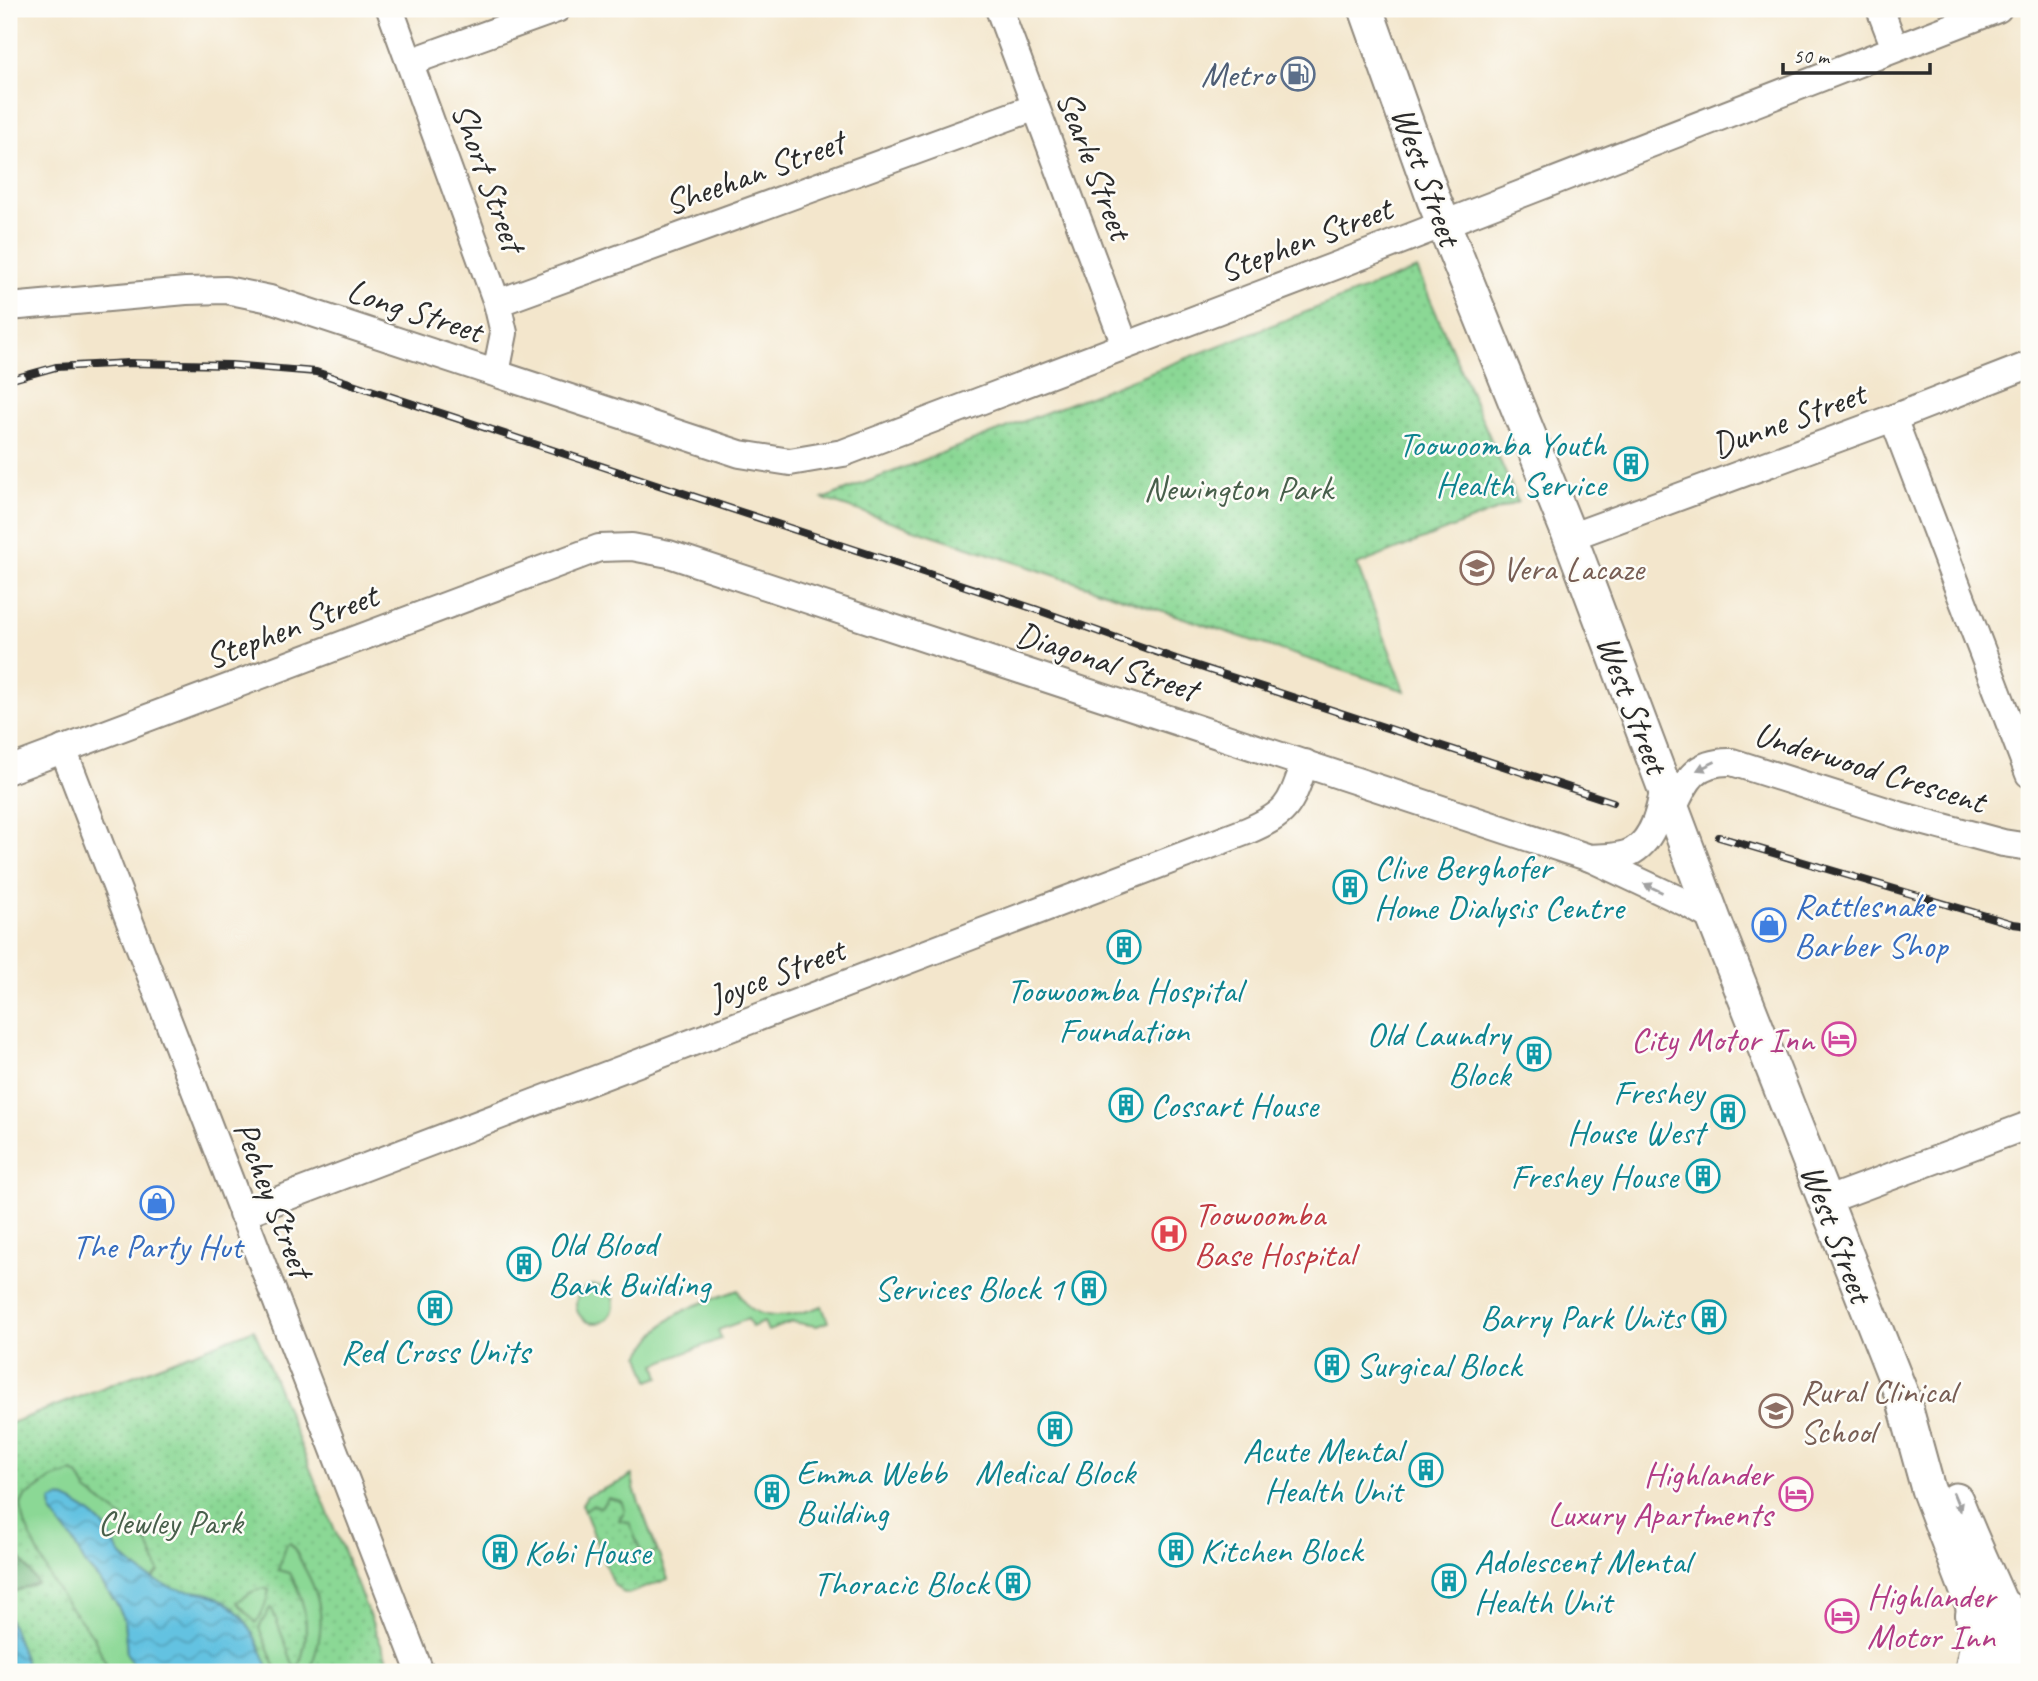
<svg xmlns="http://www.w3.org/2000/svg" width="2038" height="1681" viewBox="0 0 2038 1681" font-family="Caveat,sans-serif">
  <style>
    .grass { fill: url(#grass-dots); stroke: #5b8260; stroke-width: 2 }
    .forest { fill: url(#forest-crowns); stroke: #4e7254; stroke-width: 2 }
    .garden { fill: #8bd895; stroke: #5b8260; stroke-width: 2 }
    .water { fill: url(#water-waves); stroke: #477686; stroke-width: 2 }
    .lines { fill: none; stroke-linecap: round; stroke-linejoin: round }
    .minor-casing { stroke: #8f887c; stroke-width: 30 }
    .major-casing { stroke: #8f887c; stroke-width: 37 }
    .highway-casing { stroke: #8f887c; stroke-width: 42 }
    .minor { stroke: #fff; stroke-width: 26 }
    .major { stroke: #fff; stroke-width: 33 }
    .highway { stroke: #fff; stroke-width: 38 }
    .rail-casing { stroke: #2b2b2b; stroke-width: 8 }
    .rail { stroke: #fdfcf7; stroke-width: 5; stroke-dasharray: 16; stroke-linecap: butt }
    .oneway { fill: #a0a0a0 }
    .labels { text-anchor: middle; stroke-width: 5; stroke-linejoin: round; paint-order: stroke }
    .service-label { font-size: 35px; fill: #4e5e75; stroke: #fdfcf7; text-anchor: end }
    .street-label { font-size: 35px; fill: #2b2b2b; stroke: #fdfcf7 }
    .culture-label { font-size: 35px; fill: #0d838f; stroke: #fdfcf7; text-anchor: end }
    .park-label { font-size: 35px; fill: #485f4b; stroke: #fdfcf7 }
    .education-label { font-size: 35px; fill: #785e54; stroke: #fdfcf7; text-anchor: start }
    .shop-label { font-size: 35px; fill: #366cbe; stroke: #fdfcf7; text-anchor: start }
    .hotel-label { font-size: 35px; fill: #b23c85; stroke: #fdfcf7; text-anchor: end }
    .health-label { font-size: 35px; fill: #be3a42; stroke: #fdfcf7; text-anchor: start }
  </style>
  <defs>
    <pattern id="grass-dots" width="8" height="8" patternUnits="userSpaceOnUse" patternTransform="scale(1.75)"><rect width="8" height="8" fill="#8bd895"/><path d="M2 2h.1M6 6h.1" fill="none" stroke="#78ba81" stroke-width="1.8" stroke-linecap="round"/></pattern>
    <pattern id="forest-crowns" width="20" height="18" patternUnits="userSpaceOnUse" patternTransform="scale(1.75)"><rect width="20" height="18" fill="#70b87e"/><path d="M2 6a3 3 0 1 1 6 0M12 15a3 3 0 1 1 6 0" fill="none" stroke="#5c9667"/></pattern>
    <pattern id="water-waves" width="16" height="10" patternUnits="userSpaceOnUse" patternTransform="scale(1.75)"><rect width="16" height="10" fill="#63c2e1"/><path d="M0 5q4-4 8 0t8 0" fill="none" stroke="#529eb7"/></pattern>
  </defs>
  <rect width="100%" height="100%" fill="#fdfcf7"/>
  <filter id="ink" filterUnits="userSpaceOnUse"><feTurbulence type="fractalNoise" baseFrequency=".0143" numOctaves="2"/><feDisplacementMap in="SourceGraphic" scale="14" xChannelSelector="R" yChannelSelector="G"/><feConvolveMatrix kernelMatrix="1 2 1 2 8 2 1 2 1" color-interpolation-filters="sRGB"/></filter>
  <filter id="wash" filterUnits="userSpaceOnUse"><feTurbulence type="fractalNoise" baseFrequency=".00686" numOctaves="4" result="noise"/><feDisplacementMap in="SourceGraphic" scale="28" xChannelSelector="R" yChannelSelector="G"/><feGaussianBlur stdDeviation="1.57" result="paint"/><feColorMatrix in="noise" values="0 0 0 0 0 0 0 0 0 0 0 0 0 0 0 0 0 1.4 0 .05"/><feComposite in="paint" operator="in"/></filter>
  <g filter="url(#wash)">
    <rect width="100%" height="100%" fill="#f3e6cc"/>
    <g class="grass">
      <path d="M1417,269L1518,502L1357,565L1405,691L823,499Z"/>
      <path d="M254,1329L392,1672H9V1424Z"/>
      <path d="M632,1475L634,1489L668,1579L628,1594L622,1592L612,1582L582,1504L587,1496L623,1481Z"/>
    </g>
    <path class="forest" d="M9,1540L37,1583L11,1593L9,1592Z"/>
    <g class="garden">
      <circle cx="595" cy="1304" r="19"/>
      <path d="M738,1290C752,1327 793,1317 822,1306L828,1322L817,1326L792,1322L768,1331L764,1322L752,1327L748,1319L718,1330L721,1339L656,1364L660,1377L649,1381L640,1356C667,1309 690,1308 738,1290Z"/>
      <path d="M72,1472L78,1475L87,1491L136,1528L148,1544L159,1572L151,1580L125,1560L116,1550L102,1525L95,1518L52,1513L72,1539L85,1564L102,1583L118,1606L124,1620L127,1654L138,1672H110L93,1636L62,1597L51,1580L23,1520L21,1505L24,1498L51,1479Z"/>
      <path d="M632,1475L634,1489L657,1551L643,1557L629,1522L619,1520L625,1510L621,1501L608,1498L601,1507L592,1505L585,1510L582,1504L587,1496L623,1481Z"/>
      <path d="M290,1543C297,1551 301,1562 306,1571C326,1608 324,1634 309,1672H278L259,1628L270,1608L272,1609L293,1664L298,1667C312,1635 306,1602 290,1573L278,1570L287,1544Z"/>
      <path d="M263,1588L269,1590C267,1602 263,1613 256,1623L237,1602L252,1592Z"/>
    </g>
    <g class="water">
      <path d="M61,1497C75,1503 92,1513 102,1524C115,1540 115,1553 134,1567C149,1579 163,1586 182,1590C191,1591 200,1591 209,1594C244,1605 258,1641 270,1672H138L127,1654L124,1620L118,1606L102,1583L85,1564L72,1539L52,1513L51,1501Z"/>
      <path d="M9,1618L29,1672H9Z"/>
    </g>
  </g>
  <g filter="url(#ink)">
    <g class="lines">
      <defs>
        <g id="minor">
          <path d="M390,9L497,303L504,333L496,373"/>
          <path d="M999,9L1125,345"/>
          <path d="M1880,9L1895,48"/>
          <path d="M410,62L557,9"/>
          <path d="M497,303L1036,107"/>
          <path d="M9,307L186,291L226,290L270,299L740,454L790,462L843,453L1338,265L1998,9"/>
          <path d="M1893,418L2029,774"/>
          <path d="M1570,537L1893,418L2029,365"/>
          <path d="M63,749L420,1672"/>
          <path d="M9,770L599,548L632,547L669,554L1590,858L1688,904L1714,919"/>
          <path d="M1673,809C1687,779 1695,761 1732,762L1899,815L2003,843L2029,847"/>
          <path d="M1590,858C1602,857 1621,858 1633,851C1655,838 1661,807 1664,784"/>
          <path d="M1825,1201L2029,1125"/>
          <path d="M242,1214L1247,831C1289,813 1290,805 1305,763"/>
        </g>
        <g id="major">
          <path d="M1366,9L1434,200L1570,537L1715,922L1903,1398L1928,1489L1998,1672"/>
          <path d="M1956,1500C1978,1557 2007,1613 2029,1671"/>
        </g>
        <g id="highway">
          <path d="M2005,1610L2029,1641"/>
          <path d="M1974,1672L1979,1647L1975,1615"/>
        </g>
      </defs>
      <use href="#minor" class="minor-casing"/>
      <use href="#major" class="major-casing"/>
      <use href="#highway" class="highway-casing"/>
      <use href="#minor" class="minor"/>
      <use href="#major" class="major"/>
      <use href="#highway" class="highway"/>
      <defs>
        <g id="rail">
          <path d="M9,380L56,367L129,363L231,365L316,372L1035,609L1176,659L1613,802"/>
          <path d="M1719,837L2013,924L2029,926"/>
        </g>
      </defs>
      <use href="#rail" class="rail-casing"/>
      <use href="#rail" class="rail"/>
    </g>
    <defs><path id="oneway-solid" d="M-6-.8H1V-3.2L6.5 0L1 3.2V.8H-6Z" transform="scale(1.75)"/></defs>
    <g class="oneway">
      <use href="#oneway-solid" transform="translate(1706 766) rotate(155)"/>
      <use href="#oneway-solid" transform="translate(1653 888) rotate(-155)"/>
      <use href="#oneway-solid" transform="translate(1957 1502) rotate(68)"/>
    </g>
  </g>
  <defs>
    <symbol id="fuel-ring" viewBox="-11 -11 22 22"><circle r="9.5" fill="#fdfcf7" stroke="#5c6f8a" stroke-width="1.5"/><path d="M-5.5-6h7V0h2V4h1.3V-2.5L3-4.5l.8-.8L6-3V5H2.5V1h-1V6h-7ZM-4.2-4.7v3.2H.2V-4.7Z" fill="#5c6f8a"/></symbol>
    <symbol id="building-ring" viewBox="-11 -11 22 22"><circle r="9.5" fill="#fdfcf7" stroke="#0f9aa8" stroke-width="1.5"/><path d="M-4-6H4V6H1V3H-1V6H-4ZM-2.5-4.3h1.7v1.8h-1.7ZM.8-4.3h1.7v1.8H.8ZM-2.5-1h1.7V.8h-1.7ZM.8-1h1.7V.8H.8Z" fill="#0f9aa8"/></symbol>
    <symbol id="school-ring" viewBox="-11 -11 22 22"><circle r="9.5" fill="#fdfcf7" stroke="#8d6e63" stroke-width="1.5"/><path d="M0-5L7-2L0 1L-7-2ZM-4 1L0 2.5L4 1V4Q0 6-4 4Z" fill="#8d6e63"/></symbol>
    <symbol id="shop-ring" viewBox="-11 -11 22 22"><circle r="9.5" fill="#fdfcf7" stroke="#3f7fe0" stroke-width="1.5"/><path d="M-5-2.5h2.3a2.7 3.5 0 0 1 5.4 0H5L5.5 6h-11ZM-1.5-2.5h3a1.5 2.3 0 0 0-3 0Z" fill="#3f7fe0"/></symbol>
    <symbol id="hotel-ring" viewBox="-11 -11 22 22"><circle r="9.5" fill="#fdfcf7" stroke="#d1479c" stroke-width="1.5"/><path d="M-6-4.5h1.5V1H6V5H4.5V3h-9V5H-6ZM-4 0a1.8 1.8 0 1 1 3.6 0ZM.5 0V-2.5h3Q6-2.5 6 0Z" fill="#d1479c"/></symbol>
    <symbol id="hospital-ring" viewBox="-11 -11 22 22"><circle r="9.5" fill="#fdfcf7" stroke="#e0444e" stroke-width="1.5"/><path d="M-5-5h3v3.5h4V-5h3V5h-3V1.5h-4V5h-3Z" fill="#e0444e"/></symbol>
    <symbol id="university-ring" viewBox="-11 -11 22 22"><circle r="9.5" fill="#fdfcf7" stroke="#8d6e63" stroke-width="1.5"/><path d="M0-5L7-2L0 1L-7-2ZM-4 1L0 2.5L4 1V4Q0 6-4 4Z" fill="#8d6e63"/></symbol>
  </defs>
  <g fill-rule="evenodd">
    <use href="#fuel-ring" x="1279" y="55" width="38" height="38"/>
    <use href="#building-ring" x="1612" y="445" width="38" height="38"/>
    <use href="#school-ring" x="1458" y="549" width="38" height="38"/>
    <use href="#building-ring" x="1331" y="868" width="38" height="38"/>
    <use href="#shop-ring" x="1750" y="906" width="38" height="38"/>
    <use href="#building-ring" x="1105" y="928" width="38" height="38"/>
    <use href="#hotel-ring" x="1820" y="1020" width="38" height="38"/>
    <use href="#building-ring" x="1515" y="1035" width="38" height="38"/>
    <use href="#building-ring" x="1107" y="1086" width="38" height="38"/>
    <use href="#building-ring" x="1709" y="1093" width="38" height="38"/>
    <use href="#building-ring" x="1684" y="1157" width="38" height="38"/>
    <use href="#shop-ring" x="138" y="1184" width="38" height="38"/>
    <use href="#hospital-ring" x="1150" y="1215" width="38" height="38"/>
    <use href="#building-ring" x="505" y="1245" width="38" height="38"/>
    <use href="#building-ring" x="1070" y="1269" width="38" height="38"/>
    <use href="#building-ring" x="416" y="1289" width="38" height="38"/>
    <use href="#building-ring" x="1690" y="1298" width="38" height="38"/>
    <use href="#building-ring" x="1313" y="1346" width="38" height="38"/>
    <use href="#university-ring" x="1757" y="1392" width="38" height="38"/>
    <use href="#building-ring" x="1036" y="1410" width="38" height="38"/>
    <use href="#building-ring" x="1407" y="1451" width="38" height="38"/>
    <use href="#building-ring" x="753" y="1473" width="38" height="38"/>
    <use href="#hotel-ring" x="1777" y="1475" width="38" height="38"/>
    <use href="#building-ring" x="1157" y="1531" width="38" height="38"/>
    <use href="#building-ring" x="481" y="1533" width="38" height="38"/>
    <use href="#building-ring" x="1430" y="1562" width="38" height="38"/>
    <use href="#building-ring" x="994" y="1564" width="38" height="38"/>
    <use href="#hotel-ring" x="1823" y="1597" width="38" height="38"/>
  </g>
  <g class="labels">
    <g class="service-label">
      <text x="1274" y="86">Metro</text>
    </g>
    <g class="street-label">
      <text transform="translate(1095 165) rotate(69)" y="12">Searle Street</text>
      <text transform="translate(754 172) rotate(-20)" y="12">Sheehan Street</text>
      <text transform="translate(1427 176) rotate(70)" y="12">West Street</text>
      <text transform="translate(489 177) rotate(70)" y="12">Short Street</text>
      <text transform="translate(1305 239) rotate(-21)" y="12">Stephen Street</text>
      <text transform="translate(415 310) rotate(18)" y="12">Long Street</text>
      <text transform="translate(1788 419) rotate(-20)" y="12">Dunne Street</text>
      <text transform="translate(291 626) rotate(-21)" y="12">Stephen Street</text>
      <text transform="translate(1107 661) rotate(18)" y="12">Diagonal Street</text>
      <text transform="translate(1633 704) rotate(69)" y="12">West Street</text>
      <text transform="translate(1870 767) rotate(17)" y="12">Underwood Crescent</text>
      <text transform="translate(776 973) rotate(-21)" y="12">Joyce Street</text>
      <text transform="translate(274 1199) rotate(69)" y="12">Pechey Street</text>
      <text transform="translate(1837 1233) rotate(69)" y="12">West Street</text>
    </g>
    <g class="culture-label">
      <text x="1606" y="456">Toowoomba Youth<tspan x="1606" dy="40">Health Service</tspan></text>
      <text x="1374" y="879" text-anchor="start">Clive Berghofer<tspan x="1374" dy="40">Home Dialysis Centre</tspan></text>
      <text x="1124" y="1002" text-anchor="middle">Toowoomba Hospital<tspan x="1124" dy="40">Foundation</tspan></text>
      <text x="1510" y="1046">Old Laundry<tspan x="1510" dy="40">Block</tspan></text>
      <text x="1704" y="1104">Freshey<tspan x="1704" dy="40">House West</tspan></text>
      <text x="1150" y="1117" text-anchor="start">Cossart House</text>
      <text x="1678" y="1188">Freshey House</text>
      <text x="548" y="1256" text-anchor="start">Old Blood<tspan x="548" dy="40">Bank Building</tspan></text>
      <text x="1064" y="1300">Services Block 1</text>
      <text x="1684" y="1329">Barry Park Units</text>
      <text x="435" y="1363" text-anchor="middle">Red Cross Units</text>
      <text x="1356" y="1377" text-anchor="start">Surgical Block</text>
      <text x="1402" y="1462">Acute Mental<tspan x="1402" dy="40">Health Unit</tspan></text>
      <text x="796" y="1484" text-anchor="start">Emma Webb<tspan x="796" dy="40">Building</tspan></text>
      <text x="1055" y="1484" text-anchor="middle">Medical Block</text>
      <text x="1200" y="1562" text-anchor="start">Kitchen Block</text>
      <text x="524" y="1564" text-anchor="start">Kobi House</text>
      <text x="1474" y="1573" text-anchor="start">Adolescent Mental<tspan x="1474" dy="40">Health Unit</tspan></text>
      <text x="988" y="1595">Thoracic Block</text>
    </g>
    <g class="park-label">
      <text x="1238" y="500">Newington Park</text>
      <text x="170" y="1534">Clewley Park</text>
    </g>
    <g class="education-label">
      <text x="1502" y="580">Vera Lacaze</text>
      <text x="1800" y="1403">Rural Clinical<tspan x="1800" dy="40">School</tspan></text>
    </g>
    <g class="shop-label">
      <text x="1794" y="917">Rattlesnake<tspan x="1794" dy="40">Barber Shop</tspan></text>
      <text x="157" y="1258" text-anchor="middle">The Party Hut</text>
    </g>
    <g class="hotel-label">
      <text x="1814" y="1051">City Motor Inn</text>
      <text x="1772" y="1486">Highlander<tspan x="1772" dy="40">Luxury Apartments</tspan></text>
      <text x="1867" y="1608" text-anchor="start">Highlander<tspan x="1867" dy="40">Motor Inn</tspan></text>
    </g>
    <g class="health-label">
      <text x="1194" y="1226">Toowoomba<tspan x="1194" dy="40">Base Hospital</tspan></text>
    </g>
  </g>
  <rect width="2038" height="1681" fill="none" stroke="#fdfcf7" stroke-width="35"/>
  <path d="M1783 63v10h147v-10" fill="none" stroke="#2b2b2b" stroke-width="3.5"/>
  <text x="1793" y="63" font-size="21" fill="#2b2b2b" stroke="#fdfcf7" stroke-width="5" paint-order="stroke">50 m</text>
</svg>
